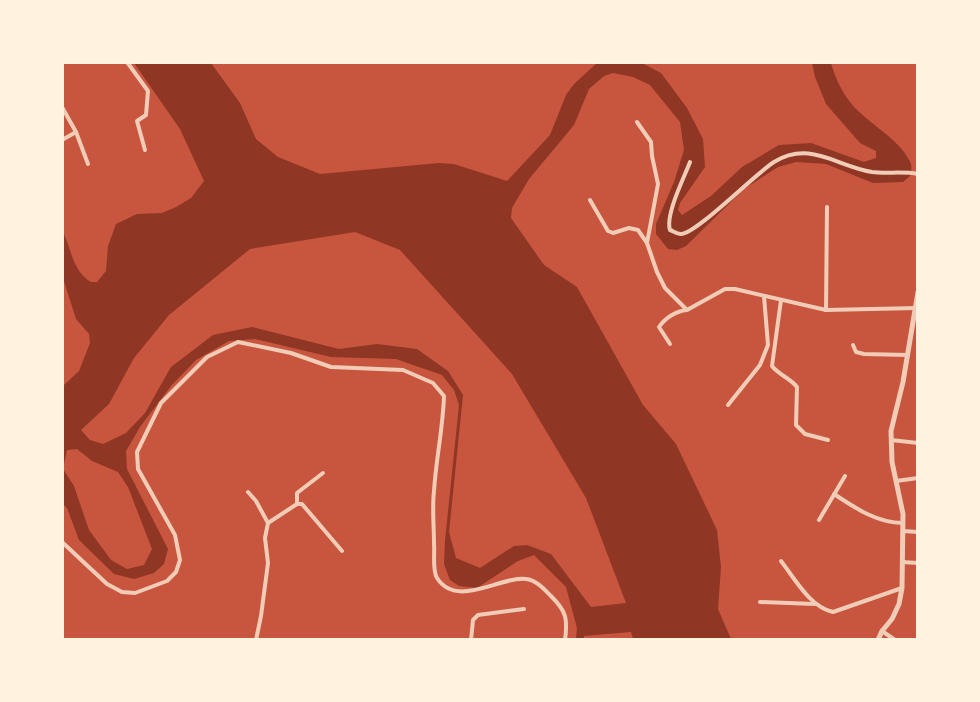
<svg xmlns="http://www.w3.org/2000/svg" width="980" height="702" viewBox="0 0 980 702" font-family="'Exo 2',sans-serif">
  <style>
    .water { fill: #8f3625; fill-rule: evenodd }
    .lines { fill: none; stroke-linecap: round; stroke-linejoin: round }
    .minor { stroke: #f1ccb7; stroke-width: 4 }
    .tertiary { stroke: #f1ccb7; stroke-width: 5 }
  </style>
  <rect width="100%" height="100%" fill="#c8553d"/>
  <path class="water" d="M134,63H211L240,103L256,139L278,157L320,174L439,163L454,164L507,181L550,135L566,95L574,84L597,63H642L661,73L687,108L703,139L705,167L680,203L678,210L682,215L711,196L742,167L779,145L811,143L864,162L876,158V151L860,143L826,104L815,77L812,63H831C834,74 840,88 847,98C863,122 901,138 911,164C912,168 911,172 910,176L903,182L873,183L826,164L796,162L778,167L744,189L686,246L677,250L668,249L656,234V224L674,182L684,150L680,122L650,85L633,77L613,73L604,76L589,89L574,125L529,179L512,208L511,218L544,265L577,287L643,405L676,444L717,530L721,567L718,609L731,639H633L631,632L584,636V639H576L577,628L566,587L534,555L518,561L477,588L459,586L450,580L444,564L445,541L459,405L454,390L442,375L396,359L331,357L255,339L229,341L196,360L171,386L140,427L126,451L127,469L168,549L164,564L154,573L134,579L114,574L79,540L67,508L63,504V386L79,371L90,343L89,334L76,319L63,278L62,230C72,249 72,271 91,282H97L106,271L108,246L116,224L137,214L162,213L176,207L191,198L204,181L180,129ZM355,232L400,250L512,374L586,498L626,603L591,607L551,554L527,545L514,546L480,568L456,558L449,532L463,395L448,371L417,349L377,344L339,349L252,327L213,335L171,367L145,413L126,433L103,444L90,440L81,430L109,404L134,358L169,315L250,249ZM77,449L92,461L118,472L128,487L152,549L144,565L127,569L111,560L89,530L74,486L63,469L67,450Z"/>
  <g class="lines">
    <g class="minor">
      <path d="M127,62L148,91L146,115L137,121L145,150"/>
      <path d="M62,107L76,132L88,164"/>
      <path d="M637,122L651,142L652,156L658,184L647,243"/>
      <path d="M62,140L76,132"/>
      <path d="M690,162C684,178 665,215 670,230C673,231 677,234 681,234C696,234 756,173 774,162C810,140 836,166 872,172C887,174 902,171 918,174"/>
      <path d="M590,200L608,231L613,233L629,228L638,230L647,243L657,272L665,288L687,310L725,289H735L826,310L917,308"/>
      <path d="M781,300L772,366C779,375 790,378 797,387L796,425L805,434L828,440"/>
      <path d="M826,310L827,207"/>
      <path d="M670,344L659,327C665,318 676,311 687,310"/>
      <path d="M853,345L856,352L864,354L908,355"/>
      <path d="M728,405L760,365L768,345L764,296"/>
      <path d="M891,440L918,443"/>
      <path d="M896,481L918,478"/>
      <path d="M248,492L256,501L268,523"/>
      <path d="M834,494C855,508 877,523 903,523"/>
      <path d="M297,504V493L323,473"/>
      <path d="M819,520L845,476"/>
      <path d="M903,531L918,532"/>
      <path d="M62,542L107,584L122,592L135,593L167,581L176,572L180,560L175,535L138,469L137,452L161,403L207,357L238,342L291,353L331,367L403,370L433,383L444,396C443,428 436,459 434,491C432,508 434,526 434,544C435,553 432,570 437,578C457,609 500,576 526,579C536,580 544,589 551,596C566,611 568,618 565,640"/>
      <path d="M781,561C795,579 810,607 833,612L902,588"/>
      <path d="M902,562L918,563"/>
      <path d="M760,602L815,604"/>
      <path d="M882,631L895,640"/>
      <path d="M256,640L261,616L268,563L265,538L268,523L297,504H302L342,551"/>
      <path d="M471,640L473,620L478,615L524,609"/>
    </g>
    <path class="tertiary" d="M878,640L882,631L892,619L899,604L902,588L903,514L892,462L891,431L903,382L918,292"/>
  </g>
  <rect width="980" height="702" fill="none" stroke="#fff3e0" stroke-width="128"/>
</svg>
